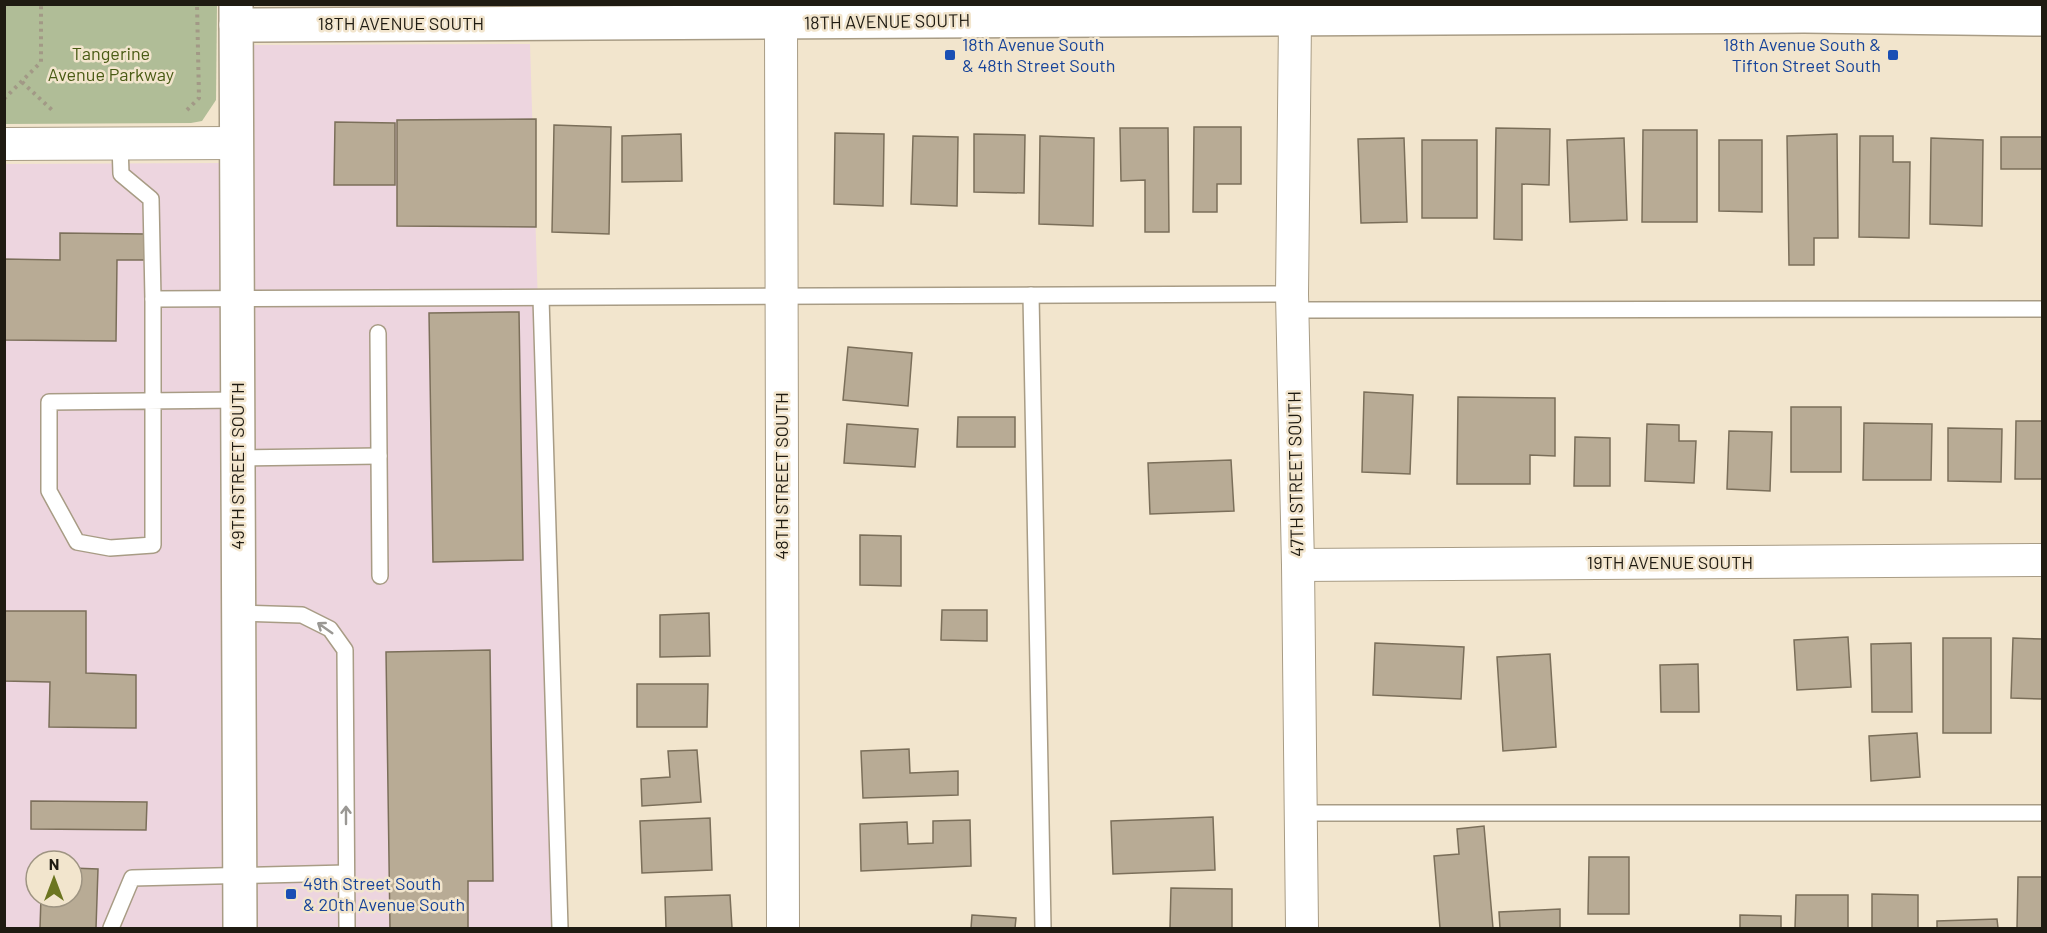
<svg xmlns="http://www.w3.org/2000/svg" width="2047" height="933" viewBox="0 0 2047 933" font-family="Barlow,sans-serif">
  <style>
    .commercial { fill: #edd5df; fill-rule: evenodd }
    .green { fill: #b0bd97 }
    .building { fill: #b8ab95; stroke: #7b6f5a; stroke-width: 1.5 }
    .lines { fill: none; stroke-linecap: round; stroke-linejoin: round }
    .lane-casing { stroke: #a89c85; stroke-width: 18 }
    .street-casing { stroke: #a89c85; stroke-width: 34 }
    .secondary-casing { stroke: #a89c85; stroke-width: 36 }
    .path { stroke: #a29986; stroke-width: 4; stroke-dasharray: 3 4.5; stroke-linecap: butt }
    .lane { stroke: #fff; stroke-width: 15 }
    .street { stroke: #fff; stroke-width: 32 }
    .secondary { stroke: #fff; stroke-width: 33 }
    .oneway { stroke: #9a9894 }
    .transit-dot { fill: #1a4fb4; stroke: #f2e5cd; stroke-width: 2 }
    .labels { text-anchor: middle; stroke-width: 5; stroke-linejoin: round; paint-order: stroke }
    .street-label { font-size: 18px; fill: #1f1b12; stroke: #f2e5cd }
    .transit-label { font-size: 18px; fill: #164399; stroke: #f2e5cd; text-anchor: start }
    .park-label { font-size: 18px; fill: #495b14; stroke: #f2e5cd }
  </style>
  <rect width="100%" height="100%" fill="#f2e5cd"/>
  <g class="commercial">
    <path d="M530,44L557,928H258L254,45Z"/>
    <path d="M219,163L222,928H5L4,164ZM36,861H72V897H36Z"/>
  </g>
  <path class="green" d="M4,5H217L216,100L202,121L191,123L5,124Z"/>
  <g class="building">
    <path d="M536,119V227L397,226V120Z"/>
    <path d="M335,122L395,123V185H334Z"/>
    <path d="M554,125L611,127L609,234L552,232Z"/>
    <path d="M1194,127H1241V184H1217V212H1193Z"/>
    <path d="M1120,128H1168L1169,232H1145V180L1121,181Z"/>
    <path d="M1496,128L1550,129L1549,185L1522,184V240L1494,239Z"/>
    <path d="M1643,130H1697V222H1642Z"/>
    <path d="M835,133L884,134L883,206L834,204Z"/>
    <path d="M681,134L682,181L622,182V136Z"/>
    <path d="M974,134L1025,135L1024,193L974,192Z"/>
    <path d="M1837,134L1838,238H1814V265H1789L1787,136Z"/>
    <path d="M913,136L958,137L957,206L911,204Z"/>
    <path d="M1040,136L1094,138L1093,226L1039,224Z"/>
    <path d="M1860,136H1893V162H1910L1909,238L1859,237Z"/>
    <rect x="2001" y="137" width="41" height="32"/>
    <path d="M1404,138L1407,222L1361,223L1358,139Z"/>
    <path d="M1624,138L1627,220L1570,222L1567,140Z"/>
    <path d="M1931,138L1983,140L1982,226L1930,224Z"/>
    <rect x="1422" y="140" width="55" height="78"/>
    <path d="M1719,140H1762V212L1719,211Z"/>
    <path d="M60,233L146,234V260H117L116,341L4,340V259L60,260Z"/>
    <path d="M519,312L523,560L433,562L429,313Z"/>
    <path d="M848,347L912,353L908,406L843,400Z"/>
    <path d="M1364,392L1413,395L1410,474L1362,472Z"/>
    <path d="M1458,397L1555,398V456L1530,455V484H1457Z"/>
    <rect x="1791" y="407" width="50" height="65"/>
    <path d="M958,417H1015V447H957Z"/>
    <path d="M2016,421H2042V479H2015Z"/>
    <path d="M1864,423L1932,424L1931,480H1863Z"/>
    <path d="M847,424L918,429L915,467L844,463Z"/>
    <path d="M1647,424L1679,425V441H1696L1694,483L1645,481Z"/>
    <path d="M1948,428L2002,429L2001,482L1948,481Z"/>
    <path d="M1729,431L1772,432L1770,491L1727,489Z"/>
    <path d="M1575,437L1610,438V486H1574Z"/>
    <path d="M1231,460L1234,511L1150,514L1148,463Z"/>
    <path d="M860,535L901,536V586L860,585Z"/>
    <path d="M942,610H987V641L941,640Z"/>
    <path d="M4,611H86V673L136,675V728L49,727L50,682L4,681Z"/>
    <path d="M709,613L710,656L660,657V615Z"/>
    <path d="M1848,637L1851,687L1797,690L1794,640Z"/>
    <rect x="1943" y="638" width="48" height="95"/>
    <path d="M2013,638L2042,639V699L2011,698Z"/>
    <path d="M1375,643L1464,647L1461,699L1373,695Z"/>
    <path d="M1911,643L1912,712H1872L1871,644Z"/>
    <path d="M490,650L493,881H468V928H390L386,652Z"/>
    <path d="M1550,654L1556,747L1503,751L1497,657Z"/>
    <path d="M1698,664L1699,712H1661L1660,665Z"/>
    <path d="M637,684H708L707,727H637Z"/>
    <path d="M1917,733L1920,777L1871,781L1869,736Z"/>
    <path d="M909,749L910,773L958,771V795L863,798L861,751Z"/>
    <path d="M697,750L701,802L642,806L641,779L670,777L668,751Z"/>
    <path d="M31,801L147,802L146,830L31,829Z"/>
    <path d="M1213,817L1215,870L1113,874L1111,821Z"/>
    <path d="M710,818L712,870L642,873L640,821Z"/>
    <path d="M970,820L971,866L861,871L860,824L907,822L908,844L933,843V821Z"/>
    <path d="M1484,826L1493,928H1440L1434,856L1459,854L1457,829Z"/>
    <path d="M1589,857H1629V914H1588Z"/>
    <path d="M72,868L98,869L96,928H40L41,897H72Z"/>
    <path d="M2018,877H2042V928H2017Z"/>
    <path d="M1171,888L1232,889V928H1170Z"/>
    <path d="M1872,894L1918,895V928H1872Z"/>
    <path d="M730,895L732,928H666L665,897Z"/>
    <path d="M1796,895H1848V928H1795Z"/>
    <path d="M1560,909V928H1500L1499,912Z"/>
    <path d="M972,915L1016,918L1015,928H971Z"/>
    <path d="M1740,915L1781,916V928H1740Z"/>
    <path d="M1997,919L1998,928H1937V921Z"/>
  </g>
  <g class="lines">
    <defs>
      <g id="lane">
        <path d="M120,144L121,174L151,199L153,299L1292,294"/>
        <path d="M1031,295L1043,928"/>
        <path d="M541,298L560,928"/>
        <path d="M153,299V545L110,548L77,542L49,491V402L239,400"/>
        <path d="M1293,310L2042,309"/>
        <path d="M378,333L380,576"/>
        <path d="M238,458L379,456"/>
        <path d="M239,613L302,615L330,629L345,650L347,928"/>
        <path d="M1301,813H2042"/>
        <path d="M111,928L132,878L346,873"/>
      </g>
      <g id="street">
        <path d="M1295,20L1292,294L1298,565L1302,928"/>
        <path d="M781,23L783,928"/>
        <path d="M4,144L236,143"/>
        <path d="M1298,565L2042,560"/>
      </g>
      <g id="secondary">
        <path d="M236,4L240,928"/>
        <path d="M236,25L1804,16L2042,19"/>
      </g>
    </defs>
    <use href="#lane" class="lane-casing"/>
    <use href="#street" class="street-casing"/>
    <use href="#secondary" class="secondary-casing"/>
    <g class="path">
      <path d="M22,82L52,110"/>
      <path d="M4,99L41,62V4"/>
      <path d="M187,110L199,98L197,4"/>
    </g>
    <use href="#lane" class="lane"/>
    <use href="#street" class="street"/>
    <use href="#secondary" class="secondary"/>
  </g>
  <defs><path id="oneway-shaft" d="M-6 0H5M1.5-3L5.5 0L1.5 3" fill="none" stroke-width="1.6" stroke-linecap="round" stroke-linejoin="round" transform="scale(1.5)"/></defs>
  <g class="oneway">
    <use href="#oneway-shaft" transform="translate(325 628) rotate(-145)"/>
    <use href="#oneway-shaft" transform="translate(346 815) rotate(-90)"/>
  </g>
  <g class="transit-dot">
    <rect x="944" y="49" width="12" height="12" rx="3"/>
    <rect x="1887" y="49" width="12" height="12" rx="3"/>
    <rect x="285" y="888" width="12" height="12" rx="3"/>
  </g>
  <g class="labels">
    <g class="street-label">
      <text transform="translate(887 22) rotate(-1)" y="6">18TH AVENUE SOUTH</text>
      <text x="401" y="30">18TH AVENUE SOUTH</text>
      <text transform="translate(238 466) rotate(-90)" y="6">49TH STREET SOUTH</text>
      <text transform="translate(1296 474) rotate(-91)" y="6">47TH STREET SOUTH</text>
      <text transform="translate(782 476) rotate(-90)" y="6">48TH STREET SOUTH</text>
      <text x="1670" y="569">19TH AVENUE SOUTH</text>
    </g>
    <g class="transit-label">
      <text x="962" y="51">18th Avenue South<tspan x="962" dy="21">&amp; 48th Street South</tspan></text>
      <text x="1881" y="51" text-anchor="end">18th Avenue South &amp;<tspan x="1881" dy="21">Tifton Street South</tspan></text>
      <text x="303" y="890">49th Street South<tspan x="303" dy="21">&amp; 20th Avenue South</tspan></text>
    </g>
    <g class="park-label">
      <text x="111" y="60">Tangerine<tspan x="111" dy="21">Avenue Parkway</tspan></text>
    </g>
  </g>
  <rect width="2047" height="933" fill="none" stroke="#1f1b12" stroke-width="12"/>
  <g transform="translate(54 879)"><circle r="28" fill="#f2e5cd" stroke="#9e9482" stroke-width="1.5"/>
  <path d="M0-4.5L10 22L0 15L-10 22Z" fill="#6c7520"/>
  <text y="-9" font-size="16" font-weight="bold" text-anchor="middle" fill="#1f1b12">N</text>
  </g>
</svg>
